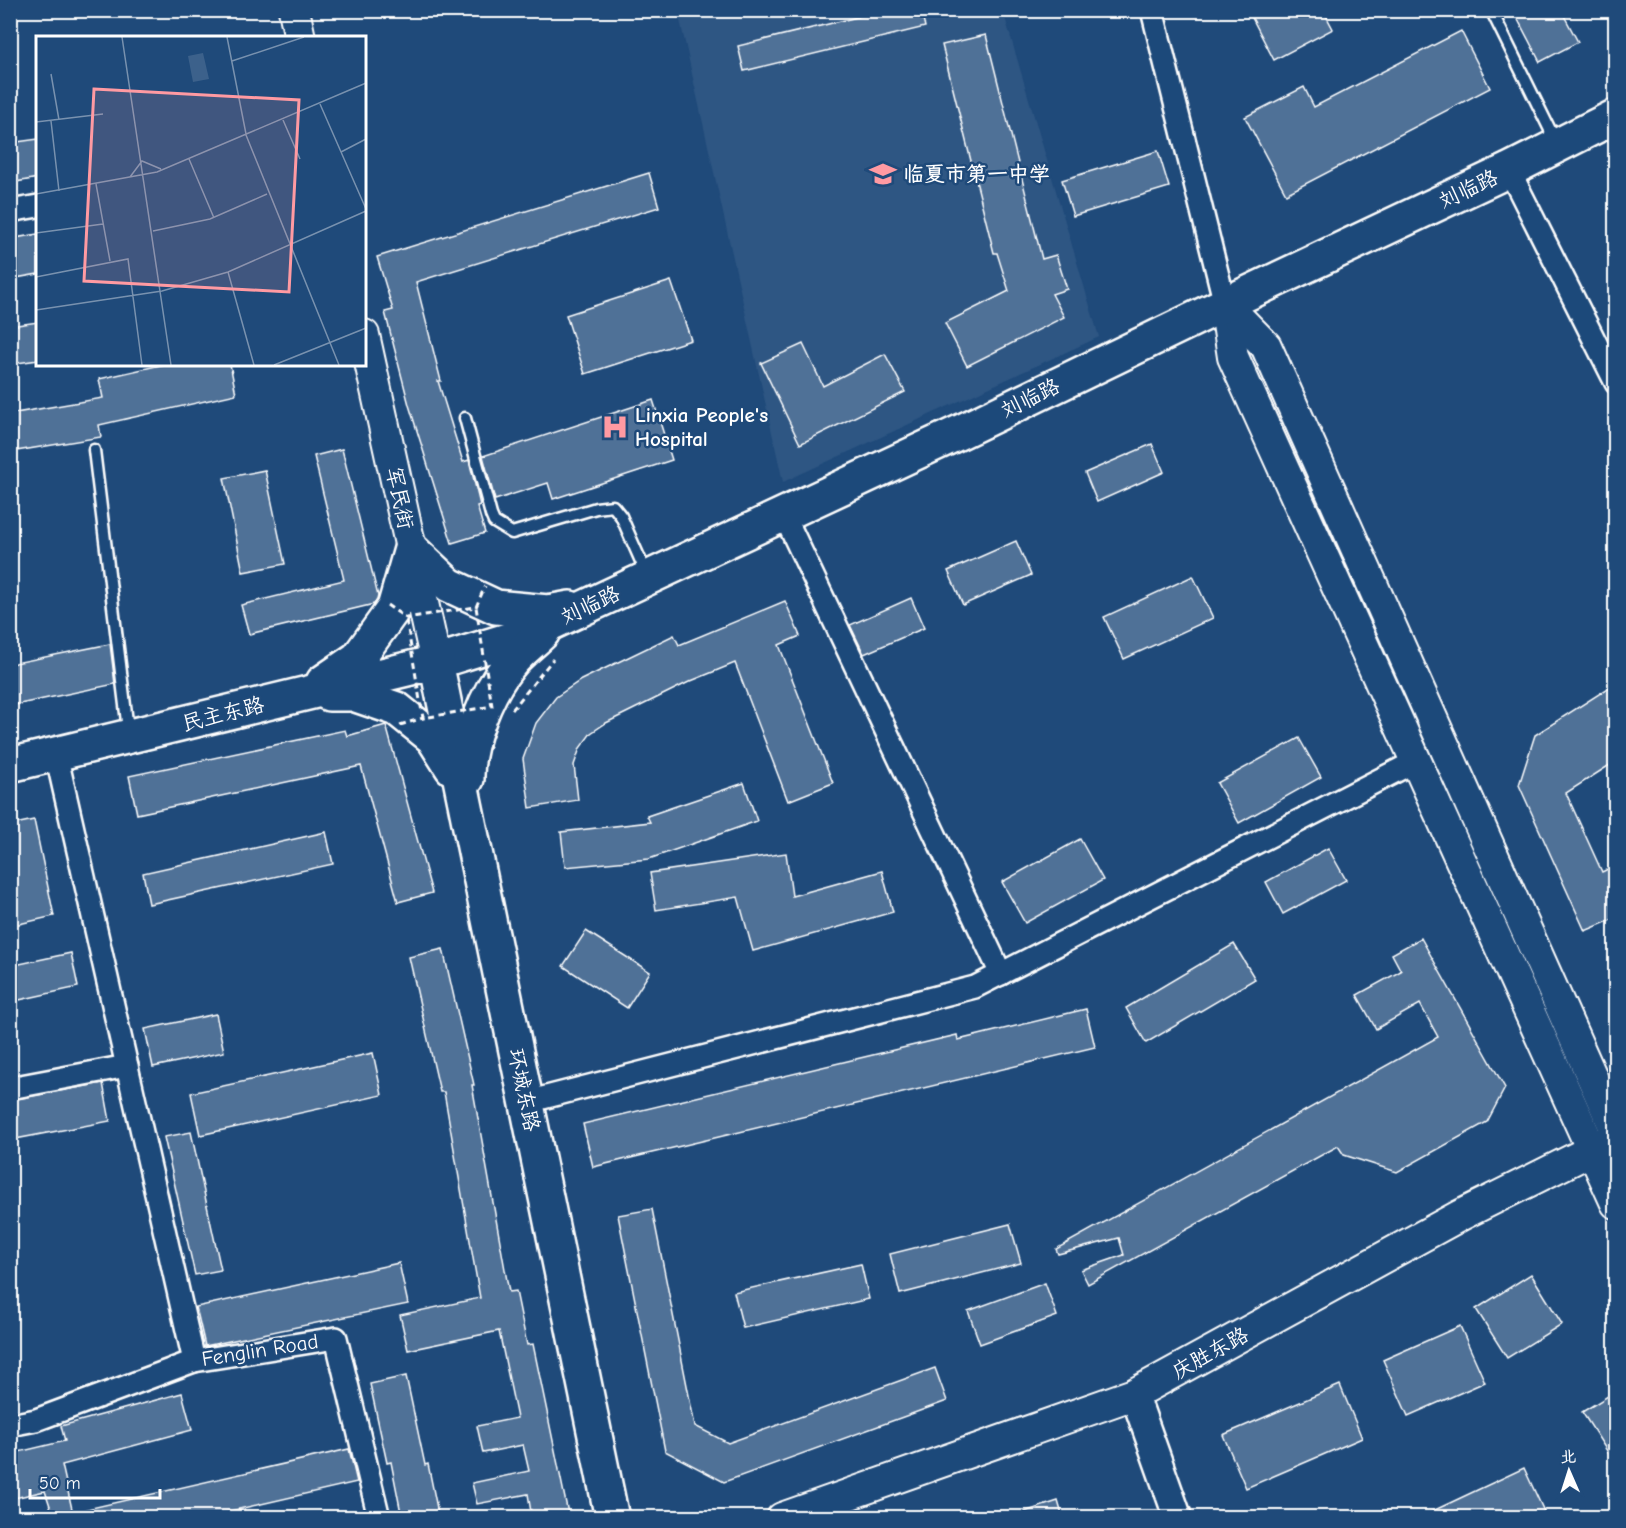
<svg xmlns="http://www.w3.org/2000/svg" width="1626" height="1528" viewBox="0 0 1626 1528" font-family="'Comic Neue','LXGW WenKai TC',sans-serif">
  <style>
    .built { fill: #2e5683 }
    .building { fill: #507197; stroke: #fff; stroke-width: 1.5 }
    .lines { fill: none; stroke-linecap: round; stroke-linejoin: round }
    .service-casing { stroke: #fff; stroke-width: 15 }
    .minor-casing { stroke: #fff; stroke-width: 26 }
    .tertiary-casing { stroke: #fff; stroke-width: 32 }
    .secondary-casing { stroke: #fff; stroke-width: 34 }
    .primary-casing { stroke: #fff; stroke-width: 38 }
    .path { stroke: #fff; stroke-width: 3; stroke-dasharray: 6 4.5; stroke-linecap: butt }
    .service { stroke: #1f4a7a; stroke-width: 10 }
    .minor { stroke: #1f4a7a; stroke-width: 21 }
    .tertiary { stroke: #1f4a7a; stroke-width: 27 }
    .secondary { stroke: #1f4a7a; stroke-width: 30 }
    .primary { stroke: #1f4a7a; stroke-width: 33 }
    .path-bridge { stroke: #fff; stroke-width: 3; stroke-dasharray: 6 4.5; stroke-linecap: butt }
    .labels { text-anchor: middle; stroke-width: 5; stroke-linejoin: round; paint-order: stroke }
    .poi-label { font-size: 21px; font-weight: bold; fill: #fff; stroke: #1f4a7a; text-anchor: start }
    .street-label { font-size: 21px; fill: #fff; stroke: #1f4a7a }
    .inset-road { fill: none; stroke: #7992af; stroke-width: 1.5 }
    .view { fill: #ff9aa2; fill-opacity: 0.15; stroke: #ff9aa2; stroke-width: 3 }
    .inset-edge { fill: none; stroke: #fff; stroke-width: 3 }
  </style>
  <rect width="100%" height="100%" fill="#1f4a7a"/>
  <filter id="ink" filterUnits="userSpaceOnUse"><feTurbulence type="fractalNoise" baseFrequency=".0167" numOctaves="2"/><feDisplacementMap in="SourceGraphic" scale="12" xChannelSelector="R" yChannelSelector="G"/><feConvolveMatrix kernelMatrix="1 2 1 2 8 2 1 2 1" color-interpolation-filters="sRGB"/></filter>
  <g filter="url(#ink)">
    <path class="built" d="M678,11H1003L1099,337L783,482Z"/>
    <g class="building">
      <path d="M886,10H921L925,27L744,71L738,46Z"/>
      <path d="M1248,10H1323L1333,29L1274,60Z"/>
      <path d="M1513,10H1561L1578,42L1540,62Z"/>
      <path d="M1461,31L1490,88L1286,194L1245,117L1304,87L1314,107Z"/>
      <path d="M986,35L1042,259L1056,255L1067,289L1052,294L1064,317L967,366L945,323L1009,291L997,253H994L942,45Z"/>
      <path d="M38,139V178L10,183V143Z"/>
      <path d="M1158,151L1169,187L1073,216L1062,180Z"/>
      <path d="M649,173L659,207L416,282L441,381H438L463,462L469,460L480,505L477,506L485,533L452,543L409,405L385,312L393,310L377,257Z"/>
      <path d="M38,234V274L10,279V239Z"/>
      <path d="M671,281L691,340L585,374L566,315Z"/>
      <path d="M38,322V360L10,364V326Z"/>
      <path d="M803,344L823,386L885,354L905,392L800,444L761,363Z"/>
      <path d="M165,364H230L236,394L99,425L101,437L10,452V414L103,398L99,379Z"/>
      <path d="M653,400L672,460L553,499L548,483L495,500L483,456Z"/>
      <path d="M1152,444L1164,472L1097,502L1085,473Z"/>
      <path d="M342,449L378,596L377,600L374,604L249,634L241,605L344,580L314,456Z"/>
      <path d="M265,470L285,564L243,572L224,478Z"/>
      <path d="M1016,541L1031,575L963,605L948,571Z"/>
      <path d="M1193,576L1213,618L1124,659L1104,617Z"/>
      <path d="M911,598L924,628L864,654L850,625Z"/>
      <path d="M785,601L800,636L779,645L833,783L788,801L735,663L691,681L606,723L591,733L580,748L574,765L578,800L530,808L523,759L536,723L556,697L581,680L674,635L679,645Z"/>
      <path d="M110,644L115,684L10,706V664Z"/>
      <path d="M1616,683V761L1566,793L1602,872L1616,865V918L1585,931L1519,785L1535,735Z"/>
      <path d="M386,725L432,893L398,902L361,766L137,814L129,776L345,730L347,736Z"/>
      <path d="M1299,738L1321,777L1239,823L1217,783Z"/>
      <path d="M744,783L757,821L649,859L565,867L561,832L650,822L647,816Z"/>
      <path d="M34,820L54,916L10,926V825Z"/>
      <path d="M326,832L333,864L149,904L143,873Z"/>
      <path d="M1080,839L1103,880L1025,923L1002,882Z"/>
      <path d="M1328,848L1346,880L1283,914L1266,882Z"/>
      <path d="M786,853L792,896L882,871L893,912L753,951L738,897L656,910L650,873Z"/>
      <path d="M586,931L650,972L627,1008L563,966Z"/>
      <path d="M1421,938L1505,1088L1487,1122L1397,1172L1344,1155L1338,1146L1088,1284L1081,1270L1124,1255L1119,1238L1058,1254L1056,1249L1438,1037L1420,1004L1376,1029L1357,995L1401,971L1392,954Z"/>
      <path d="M1234,944L1255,979L1146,1043L1126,1008Z"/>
      <path d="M443,949L474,1085H472L509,1292L516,1291L527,1345L533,1344L569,1518H532L528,1494L477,1504L472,1483L529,1471L523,1445L483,1453L477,1426L517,1418L499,1331L408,1350L400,1315L480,1298L444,1092H440L409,957Z"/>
      <path d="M71,953L78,987L10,1002V966Z"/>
      <path d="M1086,1009L1095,1047L593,1167L583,1124L957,1035L958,1040Z"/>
      <path d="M216,1014L224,1052L153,1067L145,1029Z"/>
      <path d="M373,1053L382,1095L200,1135L191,1093Z"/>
      <path d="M103,1083L110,1121L10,1140V1100Z"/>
      <path d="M191,1132L221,1270L195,1275L164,1137Z"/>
      <path d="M652,1209L695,1426L728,1443L935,1368L947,1401L724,1482L665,1451L618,1215Z"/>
      <path d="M1010,1224L1021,1263L900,1294L890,1254Z"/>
      <path d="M399,1263L408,1304L205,1346L196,1307Z"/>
      <path d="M861,1264L869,1299L743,1328L734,1292Z"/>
      <path d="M1531,1274L1562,1324L1507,1358L1476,1309Z"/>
      <path d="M1045,1283L1057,1316L980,1344L968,1311Z"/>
      <path d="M1460,1326L1485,1382L1408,1416L1383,1360Z"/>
      <path d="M406,1376L425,1465L428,1464L439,1518H402L391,1462L387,1463L370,1384Z"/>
      <path d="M1340,1385L1362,1438L1246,1488L1223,1435Z"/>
      <path d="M1616,1391V1465L1582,1412Z"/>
      <path d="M182,1393L192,1430L62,1465L74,1518H54L45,1491L10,1499V1454L65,1441L61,1426Z"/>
      <path d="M349,1449L357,1482L200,1518H74V1512Z"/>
      <path d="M1524,1468L1547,1518H1418Z"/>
      <path d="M1058,1501L1063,1518H1015V1515Z"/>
    </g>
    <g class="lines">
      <defs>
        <g id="service">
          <path d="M1491,10L1556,142"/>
          <path d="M465,418L491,515L494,522L512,533L596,508L613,506L621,516L647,575"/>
          <path d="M94,450L128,730"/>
        </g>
        <g id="minor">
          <path d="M1152,10L1225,304"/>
          <path d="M1509,170L1616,383"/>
          <path d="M10,211L38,206"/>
          <path d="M784,515L1001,974"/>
          <path d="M56,754L194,1361"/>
          <path d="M10,1088L127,1066"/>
          <path d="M527,1102L975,987L1416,761"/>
          <path d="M10,1425L36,1420L194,1361L336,1338L379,1518"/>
        </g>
        <path id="tertiary" d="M1134,1394L1178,1518"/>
        <g id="secondary">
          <path d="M294,10L300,38"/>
          <path d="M1225,304L1233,357L1616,1203"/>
          <path d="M1225,304L1266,346L1616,1131"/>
          <path d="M364,335L436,662"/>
          <path d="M782,1518L1134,1394L1461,1215L1616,1138"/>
        </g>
        <g id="primary">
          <path d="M436,662L612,1518"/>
          <path d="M323,682L358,658L394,608L411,549L449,585L496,607L548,612L570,608"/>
          <path d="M329,694H353L397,709L433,738L452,768"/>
          <path d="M10,765L436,662L530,633L960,432L1225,304L1509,170L1616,116"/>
          <path d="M467,779C466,744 487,692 509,665C518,653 532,643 543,632"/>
        </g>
      </defs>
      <use href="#service" class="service-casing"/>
      <use href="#minor" class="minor-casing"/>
      <use href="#tertiary" class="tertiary-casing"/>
      <use href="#secondary" class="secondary-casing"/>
      <use href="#primary" class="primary-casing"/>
      <path class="path" d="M512,710L553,659"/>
      <use href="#service" class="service"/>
      <use href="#minor" class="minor"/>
      <use href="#tertiary" class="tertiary"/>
      <use href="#secondary" class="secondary"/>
      <use href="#primary" class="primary"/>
      <g class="path-bridge">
        <path d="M387,605L406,618L476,607L492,706L423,718L406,618"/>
        <path d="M476,607L485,586"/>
        <path d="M400,725L423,718"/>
      </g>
    </g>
  </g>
  <defs>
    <symbol id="school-bare" viewBox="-9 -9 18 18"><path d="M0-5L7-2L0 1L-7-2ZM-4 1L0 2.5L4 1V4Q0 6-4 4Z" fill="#ff9aa2" stroke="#1f4a7a" stroke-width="2.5" paint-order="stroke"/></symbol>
    <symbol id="hospital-bare" viewBox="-9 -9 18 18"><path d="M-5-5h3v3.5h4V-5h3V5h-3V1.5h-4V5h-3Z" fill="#ff9aa2" stroke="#1f4a7a" stroke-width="2.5" paint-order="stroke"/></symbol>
  </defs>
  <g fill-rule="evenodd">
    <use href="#school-bare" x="864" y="155" width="38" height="38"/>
    <use href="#hospital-bare" x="596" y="408" width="38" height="38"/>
  </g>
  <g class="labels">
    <g class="poi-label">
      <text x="903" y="181">临夏市第一中学</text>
      <text x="635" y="422">Linxia People's<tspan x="635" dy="24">Hospital</tspan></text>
    </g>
    <g class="street-label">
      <text transform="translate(1468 189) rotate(-25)" y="7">刘临路</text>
      <text transform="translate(1030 398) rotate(-26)" y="7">刘临路</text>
      <text transform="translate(400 498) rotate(78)" y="7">军民街</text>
      <text transform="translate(590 605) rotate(-25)" y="7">刘临路</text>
      <text transform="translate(223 714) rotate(-14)" y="7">民主东路</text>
      <text transform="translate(524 1090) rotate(78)" y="7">环城东路</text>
      <text transform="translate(260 1350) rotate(-9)" y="7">Fenglin Road</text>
      <text transform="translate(1210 1353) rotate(-29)" y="7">庆胜东路</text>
    </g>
  </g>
  <g transform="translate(36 36)">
    <rect width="330" height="330" fill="#1f4a7a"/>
    <path d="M167,17L173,43L157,46L152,20Z" fill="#3c618b"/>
    <path class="inset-road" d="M86,1L135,329M191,1L210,98M196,25L268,1M15,38L23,84M284,68L330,173M247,84L264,123M15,85L23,155M0,86L67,78M210,99L303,329M305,116L330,103M153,123L178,182M94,141L106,125L125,133M60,148L74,225M0,158L121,136L330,47M117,195L174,183L231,158M0,197L67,188M192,236L218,329M0,241L92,223L106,329M0,274L126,255L192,236L330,175M238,329L330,292"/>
    <path class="view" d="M58,53L263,64L253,256L48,245Z"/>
    <rect width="330" height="330" class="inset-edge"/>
  </g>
  <rect width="1626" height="1528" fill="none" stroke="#1f4a7a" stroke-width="36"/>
  <rect x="18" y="18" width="1590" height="1492" fill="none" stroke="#fff" stroke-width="2" filter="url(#ink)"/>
  <g transform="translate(1569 1471) rotate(357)" stroke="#1f4a7a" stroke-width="4.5" paint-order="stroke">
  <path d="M0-4.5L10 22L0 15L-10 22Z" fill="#ffffff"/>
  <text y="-9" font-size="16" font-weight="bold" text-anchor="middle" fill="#ffffff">北</text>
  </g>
  <path d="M30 1489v9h130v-9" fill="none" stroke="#ffffff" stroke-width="3"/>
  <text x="39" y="1489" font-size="18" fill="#ffffff" stroke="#1f4a7a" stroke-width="4.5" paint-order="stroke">50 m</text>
</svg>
